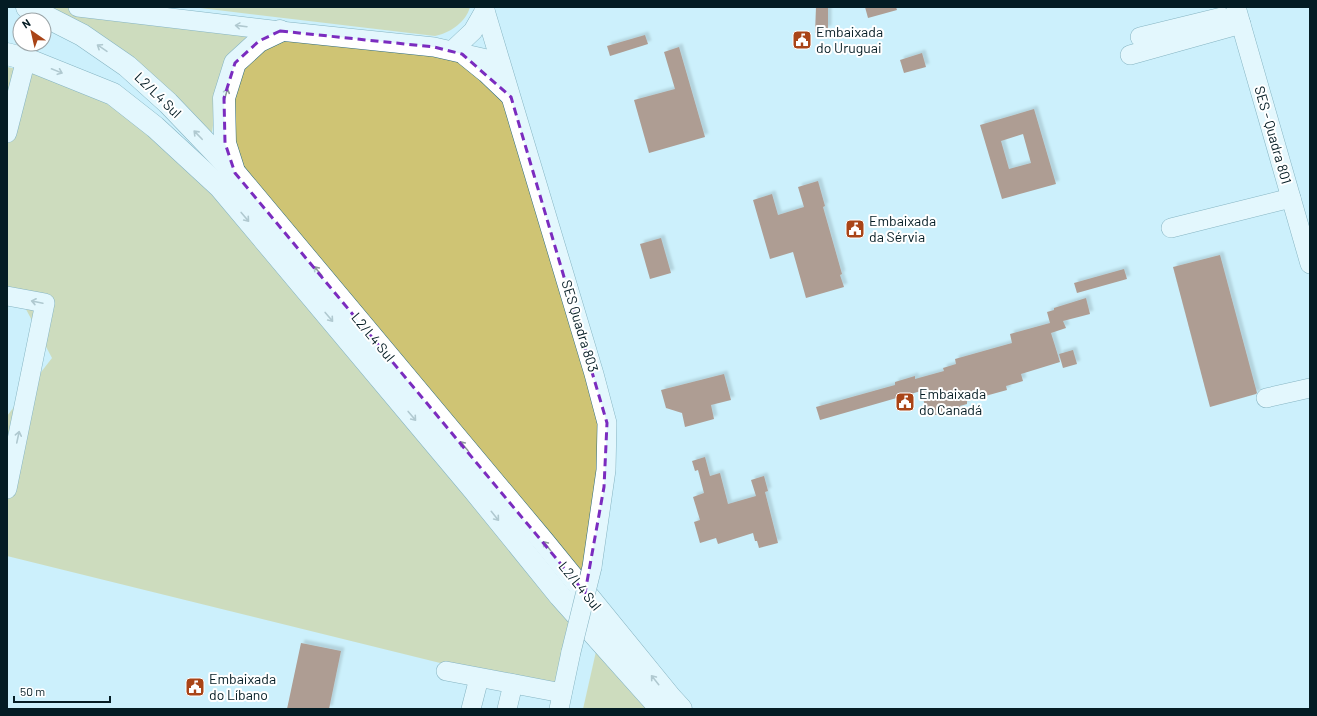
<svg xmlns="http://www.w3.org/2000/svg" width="1317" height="716" viewBox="0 0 1317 716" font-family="Barlow,sans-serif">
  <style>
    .green { fill: #cfc474 }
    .building { fill: #893815; fill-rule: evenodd; filter: url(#shadow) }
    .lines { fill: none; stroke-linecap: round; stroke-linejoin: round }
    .minor-casing { stroke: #306b7e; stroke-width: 20 }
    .major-casing { stroke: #306b7e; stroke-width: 23 }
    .minor { stroke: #fff; stroke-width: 19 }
    .major { stroke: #fff; stroke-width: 22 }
    .minor-bridge-casing { stroke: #306b7e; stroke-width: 20; stroke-linecap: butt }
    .minor-bridge { stroke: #fff; stroke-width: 19 }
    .oneway { stroke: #8e999c }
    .marked { fill: none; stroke: #7b2cbf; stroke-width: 3; stroke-dasharray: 8 5; stroke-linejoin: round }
    .labels { text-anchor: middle; stroke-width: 4; stroke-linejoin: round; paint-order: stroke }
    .poi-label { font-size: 14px; fill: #041c24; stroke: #fff; text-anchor: start }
    .street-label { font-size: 14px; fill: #041c24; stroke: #fff }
  </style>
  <defs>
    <filter id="shadow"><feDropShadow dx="3.5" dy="-3.5" stdDeviation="1" flood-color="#0004"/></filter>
  </defs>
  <rect width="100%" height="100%" fill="#ccf0fc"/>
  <g class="green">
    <path d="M27,7H78L462,54L511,97L607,423L592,567L577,583L235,173L219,82L210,147L168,103Z"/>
    <path d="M192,7H470C466,22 450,33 435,36Z"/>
    <path d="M26,59L155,127L576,614L562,693L7,556V416L52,358L20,298L7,296V67L23,70Z"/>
    <path d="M597,647L652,709H583Z"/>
  </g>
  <g class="building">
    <path d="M816,7H828V29L815,33Z"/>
    <path d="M865,7H896L897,10L868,18Z"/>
    <path d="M645,35L648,44L610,56L607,46Z"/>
    <path d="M679,47L705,137L649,153L634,100L675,89L664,52Z"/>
    <path d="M922,53L926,67L904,73L900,60Z"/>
    <path d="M1034,109L1056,184L1002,199L980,125ZM1023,134L1031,163L1009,169L1001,141Z"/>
    <path d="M818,181L825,206L823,207L842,274L840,275L844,287L806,298L793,252L770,259L753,200L772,194L778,215L804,207L798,187Z"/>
    <path d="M661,238L671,273L650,279L640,244Z"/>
    <path d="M1220,255L1257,393L1256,394L1210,407L1173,267Z"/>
    <path d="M1124,269L1127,279L1077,293L1074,283Z"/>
    <path d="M1086,298L1090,314L1063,321L1066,328L1051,333L1060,362L1021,374L1023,381L1006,386L1007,390L967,401V404L960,406V408L928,417L921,391L820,420L816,407L895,385V382L915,376V379L944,371L943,368L956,364L955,359L1012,343L1010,334L1050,323L1047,312L1054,310V308Z"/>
    <path d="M1073,350L1077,364L1063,368L1059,354Z"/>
    <path d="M724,374L731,400L711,405L714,419L685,427L682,413L666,408L661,390Z"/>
    <path d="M705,457L710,476L720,473L728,504L756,496L751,480L764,476L768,491L765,492L778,543L759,548L757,541H755L753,533L718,544L716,538L700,543L694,522L700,520L693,497L704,493L698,470L695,471L692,461Z"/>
    <path d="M301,643L341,651L329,709H287Z"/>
  </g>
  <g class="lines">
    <defs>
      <g id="minor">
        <path d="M78,7L280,31L434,47L500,62"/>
        <path d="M484,7L594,374L607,423L606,470L592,567"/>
        <path d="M1236,7L1310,264"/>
        <path d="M1140,37L1222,17"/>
        <path d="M456,47L473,31L485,10"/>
        <path d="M1130,55L1241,24"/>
        <path d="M465,56L486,73L509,95"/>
        <path d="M7,133L26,59"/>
        <path d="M1171,228L1291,198"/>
        <path d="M7,296L45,303L7,489"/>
        <path d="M1266,398L1310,388"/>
        <path d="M446,671L562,693"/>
        <path d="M471,709L479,678"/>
        <path d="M507,709L513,684"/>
        <path d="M559,709L571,652"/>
      </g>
      <g id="major">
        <path d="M27,7L82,35L127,66L168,103L235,173L543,541L670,697L681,709"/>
        <path d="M7,54L26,59L113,94L155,127L220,187L474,490L560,596L661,709"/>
        <path d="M233,168L225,143L224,98L235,63L259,41L280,31"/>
      </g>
    </defs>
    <use href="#minor" class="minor-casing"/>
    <use href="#major" class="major-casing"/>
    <use href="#minor" class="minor"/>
    <use href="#major" class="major"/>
    <defs>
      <path id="minor-bridge" d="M571,652L592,567"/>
    </defs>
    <use href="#minor-bridge" class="minor-bridge-casing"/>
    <use href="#minor-bridge" class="minor-bridge"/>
  </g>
  <defs><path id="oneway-shaft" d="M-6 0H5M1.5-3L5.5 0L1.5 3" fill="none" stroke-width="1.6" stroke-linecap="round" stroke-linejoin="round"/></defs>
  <g class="oneway">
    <use href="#oneway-shaft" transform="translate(241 26) rotate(-173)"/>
    <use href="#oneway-shaft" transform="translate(102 48) rotate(-146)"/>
    <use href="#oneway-shaft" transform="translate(57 71) rotate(22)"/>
    <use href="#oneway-shaft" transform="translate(226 94) rotate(-75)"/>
    <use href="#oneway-shaft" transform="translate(198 135) rotate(-134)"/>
    <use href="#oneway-shaft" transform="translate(245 217) rotate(50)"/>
    <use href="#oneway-shaft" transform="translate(318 271) rotate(-130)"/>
    <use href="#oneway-shaft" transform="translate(37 302) rotate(-168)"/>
    <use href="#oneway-shaft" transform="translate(329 317) rotate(50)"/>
    <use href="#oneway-shaft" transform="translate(412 416) rotate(50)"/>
    <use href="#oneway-shaft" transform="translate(18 437) rotate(-78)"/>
    <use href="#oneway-shaft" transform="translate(464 446) rotate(-130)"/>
    <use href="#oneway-shaft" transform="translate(495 516) rotate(51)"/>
    <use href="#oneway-shaft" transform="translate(547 546) rotate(-129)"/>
    <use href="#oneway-shaft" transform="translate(655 680) rotate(-129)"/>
  </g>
  <path d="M0 0H1317V716H0ZM280,31L434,47L462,54L511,97L607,423L604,487L585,593L235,173L225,143L224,98L235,63L259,41Z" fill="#ccf0fc" fill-opacity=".55" fill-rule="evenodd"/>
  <path class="marked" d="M280,31L434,47L462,54L511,97L607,423L604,487L585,593L235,173L225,143L224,98L235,63L259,41Z"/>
  <defs>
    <symbol id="civic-square" viewBox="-11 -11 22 22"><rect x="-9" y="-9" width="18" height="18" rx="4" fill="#a94417" stroke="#fff"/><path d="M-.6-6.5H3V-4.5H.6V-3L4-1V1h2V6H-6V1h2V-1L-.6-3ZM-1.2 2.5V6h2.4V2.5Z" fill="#fff"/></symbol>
  </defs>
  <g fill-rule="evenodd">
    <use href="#civic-square" x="791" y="29" width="22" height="22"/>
    <use href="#civic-square" x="844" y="218" width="22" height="22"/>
    <use href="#civic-square" x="894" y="391" width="22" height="22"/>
    <use href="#civic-square" x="184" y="676" width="22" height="22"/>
  </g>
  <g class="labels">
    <g class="poi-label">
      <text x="816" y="37">Embaixada<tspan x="816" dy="16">do Uruguai</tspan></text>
      <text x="869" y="226">Embaixada<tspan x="869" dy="16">da Sérvia</tspan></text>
      <text x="919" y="399">Embaixada<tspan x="919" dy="16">do Canadá</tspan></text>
      <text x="209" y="684">Embaixada<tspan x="209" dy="16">do Líbano</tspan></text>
    </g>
    <g class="street-label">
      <text transform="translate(158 95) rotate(44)" y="5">L2/L4 Sul</text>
      <text transform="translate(1273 135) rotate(74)" y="5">SES - Quadra 801</text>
      <text transform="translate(580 326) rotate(73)" y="5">SES Quadra 803</text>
      <text transform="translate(373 337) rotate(50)" y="5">L2/L4 Sul</text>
      <text transform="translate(580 586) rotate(51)" y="5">L2/L4 Sul</text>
    </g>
  </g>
  <rect width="1317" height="716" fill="none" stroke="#041c24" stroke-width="16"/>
  <g transform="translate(32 32) rotate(326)"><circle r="19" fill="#ffffff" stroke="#9ba4a7"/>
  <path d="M0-3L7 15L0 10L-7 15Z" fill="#a94417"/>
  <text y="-6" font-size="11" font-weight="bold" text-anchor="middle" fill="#041c24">N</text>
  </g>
  <path d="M14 696v6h96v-6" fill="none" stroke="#041c24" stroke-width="2"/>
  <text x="20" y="696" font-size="12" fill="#041c24" stroke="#ffffff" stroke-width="3" paint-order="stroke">50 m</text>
</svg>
